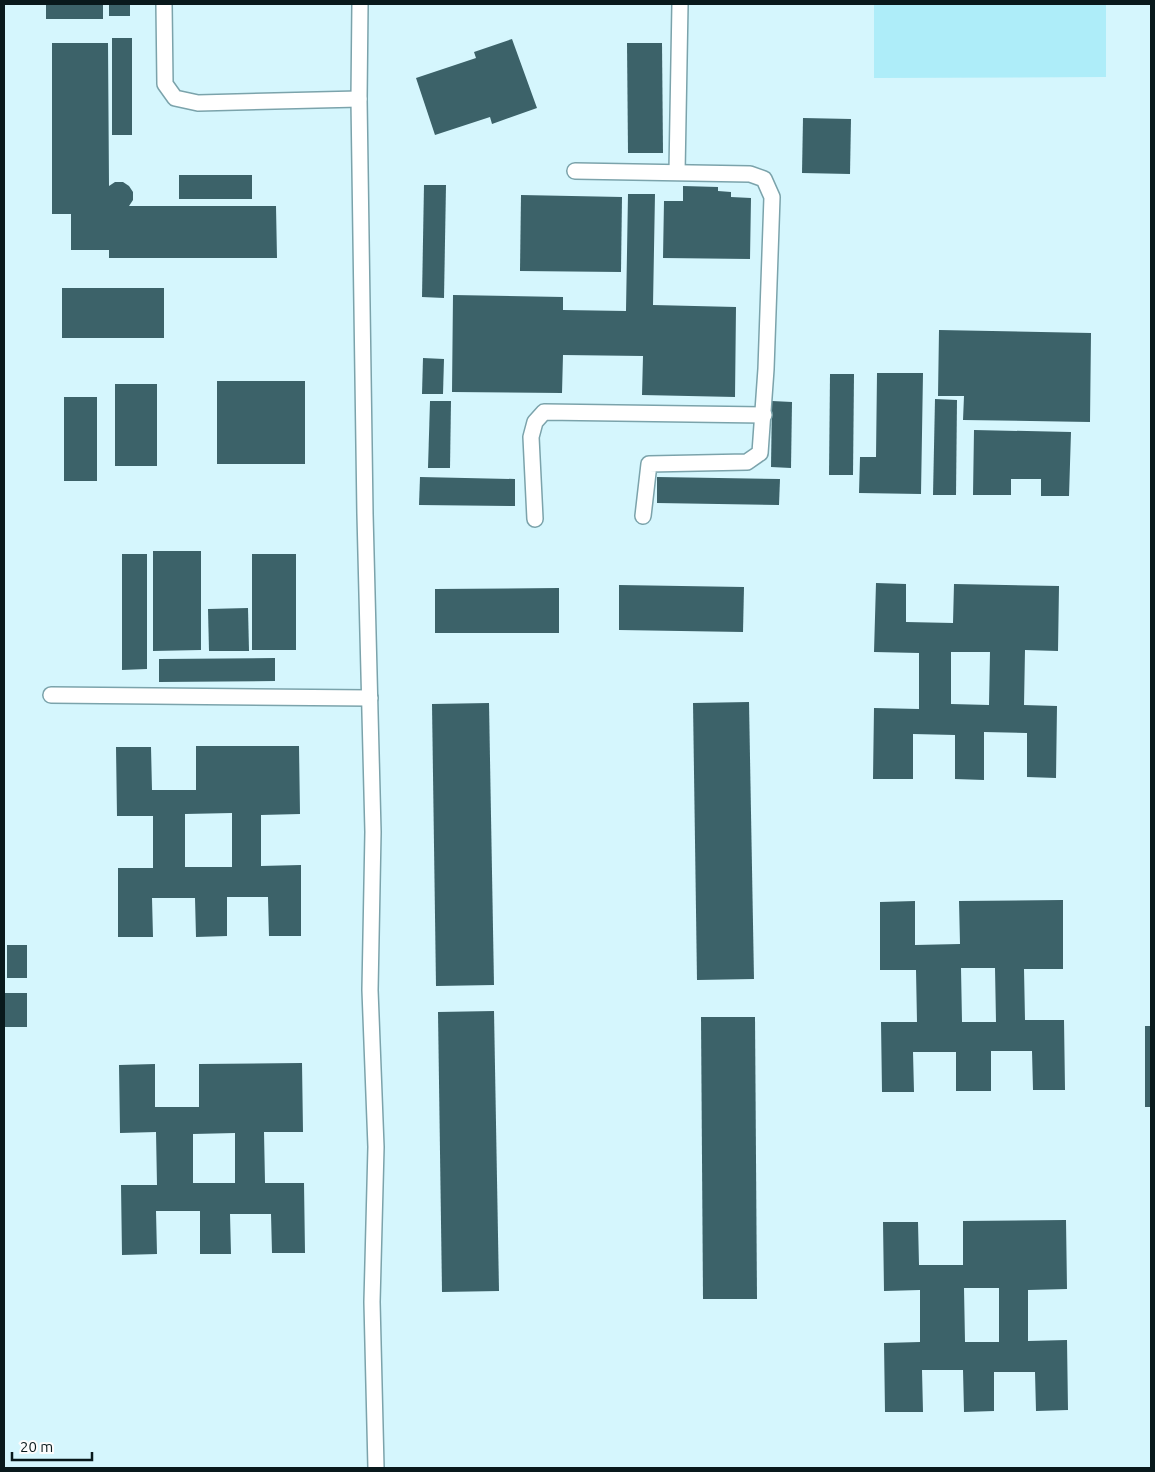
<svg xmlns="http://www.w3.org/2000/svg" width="1155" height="1472" viewBox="0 0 1155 1472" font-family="Ubuntu,sans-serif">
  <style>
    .green { fill: #aeedf9 }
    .building { fill: #3c6269; fill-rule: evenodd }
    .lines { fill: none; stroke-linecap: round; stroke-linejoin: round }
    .lane-casing { stroke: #7ba3ab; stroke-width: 18 }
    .lane { stroke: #fff; stroke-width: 15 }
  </style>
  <rect width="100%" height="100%" fill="#d5f6fd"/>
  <path class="green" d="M874,4H1106V77L874,78Z"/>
  <g class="building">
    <rect x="46" y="4" width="57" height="15"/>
    <rect x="109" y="4" width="21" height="12"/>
    <rect x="112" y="38" width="20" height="97"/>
    <path d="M512,39L537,108L492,124L490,117L435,135L416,78L476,58L474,52Z"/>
    <path d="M52,43H108L109,186L115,182H123L129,186L133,192V200L129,206H276L277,258H109V250H71V214H52Z"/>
    <path d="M627,43H662L663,153H628Z"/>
    <path d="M803,118L851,119L850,174L802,173Z"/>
    <rect x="179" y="175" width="73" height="24"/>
    <path d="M424,185H446L444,298L422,297Z"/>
    <path d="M683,186L718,187V191L731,192V197L751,198L750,259L663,258L664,201H683Z"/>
    <path d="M628,194H655L653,305L736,307L735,397L642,395L643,356L563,355L562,393L452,392L453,295L563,297V310L626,311Z"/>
    <path d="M521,195L622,197L621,272L520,271Z"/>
    <rect x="62" y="288" width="102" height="50"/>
    <path d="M939,330L1091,333L1090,422L963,420L964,396H938Z"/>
    <path d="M423,358L444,359L443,394H422Z"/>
    <path d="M877,373H923L921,494L859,493L860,457H876Z"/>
    <path d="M830,374H854L853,475H829Z"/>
    <rect x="217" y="381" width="88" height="83"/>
    <rect x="115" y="384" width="42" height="82"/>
    <rect x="64" y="397" width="33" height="84"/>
    <path d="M935,399L957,400L956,495H933Z"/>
    <path d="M430,401H451L450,468H428Z"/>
    <path d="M772,401L792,402L791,468L771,467Z"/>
    <path d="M974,430L1071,432L1069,496H1041V479H1011V495H973Z"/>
    <path d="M420,477L515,479V506L419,505Z"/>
    <path d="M657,477L780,479L779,505L657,503Z"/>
    <path d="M153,551H201V650L153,651Z"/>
    <path d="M122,554H147V669L122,670Z"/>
    <rect x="252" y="554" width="44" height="96"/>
    <path d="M876,583L906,584V622L953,623L954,584L1059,586L1058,651L1025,650L1024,705L1057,706L1056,778L1027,777V733L984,732V780L955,779V735L913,734V779H873L874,708L919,709V653L874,652ZM951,652H990L989,705L951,704Z"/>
    <path d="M619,585L744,587L743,632L619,630Z"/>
    <path d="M559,588V633H435V589Z"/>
    <path d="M248,608L249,651H209L208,609Z"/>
    <path d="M275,658V681L159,682V659Z"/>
    <path d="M749,702L754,979L697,980L693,703Z"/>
    <path d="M489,703L494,985L436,986L432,704Z"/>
    <path d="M196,746H299L300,814L261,815V866L301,865V936H269L268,897H227V936L196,937L195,898H152L153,937H118V868H153V816H117L116,747H151L152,790H196ZM232,813V867H185V814Z"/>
    <path d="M1063,900V969H1024L1025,1020H1064L1065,1090H1033L1032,1051H991V1091H956V1052H913L914,1092H882L881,1022H917L916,970H880V902L915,901V945L960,944L959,901ZM961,968H995L996,1022H962Z"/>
    <rect x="7" y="945" width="20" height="33"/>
    <rect x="5" y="993" width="22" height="34"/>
    <path d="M494,1011L499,1291L442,1292L438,1012Z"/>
    <path d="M701,1017H755L757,1299H703Z"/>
    <rect x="1145" y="1026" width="6" height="81"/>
    <path d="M302,1063L303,1132H264L265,1183H304L305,1253H272L271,1214H230L231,1254H200V1211H156L157,1254L122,1255L121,1185H157L156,1132L120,1133L119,1065L155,1064V1107H199V1064ZM235,1133V1183H193V1134Z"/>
    <path d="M1066,1220L1067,1289L1028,1290V1341L1067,1340L1068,1410L1036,1411L1035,1372H994V1411L964,1412L963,1370H922L923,1412H885L884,1343L920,1342V1290L884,1291L883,1222H918L919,1265H963V1221ZM964,1288H999V1342H965Z"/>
  </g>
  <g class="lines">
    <defs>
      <g id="lane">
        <path d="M164,4L165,84L175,98L198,103L359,99"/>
        <path d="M360,4L359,99L365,514L373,832L370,990L376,1147L372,1302L376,1468"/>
        <path d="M575,171L750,174L764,179L772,197L766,369L760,453L747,462L649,464L643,516"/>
        <path d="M677,172L680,4"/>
        <path d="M535,519L531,437L535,422L544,412L764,415"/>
        <path d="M51,695L370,698"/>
      </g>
    </defs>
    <use href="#lane" class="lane-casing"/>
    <use href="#lane" class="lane"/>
  </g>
  <rect width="1155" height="1472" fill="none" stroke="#09191c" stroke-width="10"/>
  <path d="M12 1452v8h80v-8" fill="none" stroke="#09191c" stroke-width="2.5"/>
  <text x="20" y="1452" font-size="15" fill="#09191c" stroke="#fcfcfc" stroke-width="4" paint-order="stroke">20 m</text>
</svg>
